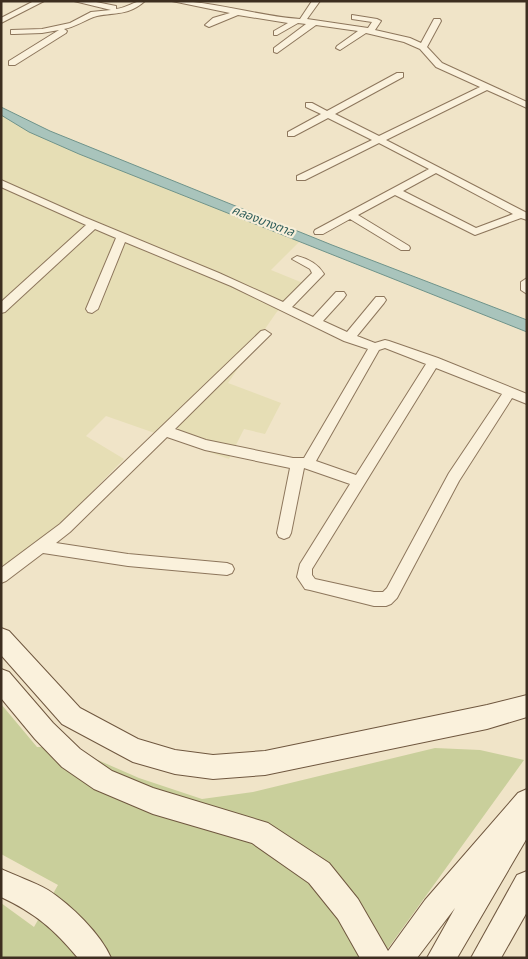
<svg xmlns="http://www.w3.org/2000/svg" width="528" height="959" viewBox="0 0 528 959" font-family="'PT Serif','Noto Sans Thai',serif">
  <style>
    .farmland { fill: #e6deb5 }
    .green { fill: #c9cf9b }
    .water { fill: #a9c4bc; stroke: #6f938a }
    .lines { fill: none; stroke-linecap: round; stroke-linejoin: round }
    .minor-casing { stroke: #8d765c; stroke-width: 2 }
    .secondary-casing { stroke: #6f573f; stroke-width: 2 }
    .minor { fill: #faf1dc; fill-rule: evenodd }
    .secondary { fill: #faf1dc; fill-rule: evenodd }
    .labels { text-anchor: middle; stroke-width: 4.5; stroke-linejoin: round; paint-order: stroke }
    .far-water-label { font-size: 12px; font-style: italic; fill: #2f5d5a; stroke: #f7eed8 }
  </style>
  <rect width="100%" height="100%" fill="#f0e4c8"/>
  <path class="farmland" d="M1,115L29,132L79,154L300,241L271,270L303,283L276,313L228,383L281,403L265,434L244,429L229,459L106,416L86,436L124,459L1,584Z"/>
  <path class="green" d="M1,704L37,747H77L84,754L139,778L202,799L253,792L435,748L480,750L524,760L381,958H1V903L34,927L58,885L1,854Z"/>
  <path class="water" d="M1,107L50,131L332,245L527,320V332L79,154L29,132L1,115Z"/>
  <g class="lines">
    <defs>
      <g id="minor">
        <path d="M34,1H44L1,23V18Z"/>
        <path d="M74,1H91L116,6V9C127,8 133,1 145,1C128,16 116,12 97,16C86,19 76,27 64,29L67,31L66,33L15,65H9V61L59,30L42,33L14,34H11V30L42,29L70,23L91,12L111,10Z"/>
        <path d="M172,1C215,1 257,16 300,19L312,1H320L307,19L368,28L372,22L352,19V15L377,19L381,21L375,30L410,38L421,43L434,19H440L441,21L427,47L442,63L527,102V108L487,90L386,140L527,213V220L521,218L475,235L395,195L358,215L409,246L410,248L409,250H401L350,219L323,234H315L314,232L315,230L429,169L379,143L305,180H297V176L372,140L328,118L294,136H288V132L321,114L306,107V103H312L327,111L397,73H403V77L335,114L379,136L480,87L436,67L420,49L404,42L366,33L340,50L336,48L337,46L358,31L316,25L277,53L274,52V48L306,24L298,23L277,35H274V31L288,23L238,15L209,27L205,25L213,18L230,13ZM436,173L513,214L476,228L403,191Z"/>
        <path d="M1,180L84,217L219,273L283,302L312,273L310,269L292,259L297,256C309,259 318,264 324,274L292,307L313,317L336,292H344L346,295L344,298L323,321L347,332L376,297H384L386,300L384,303L357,336L375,343L385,340L389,341L438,358L527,394V404L512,398L459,481L397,598L391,604L386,606H374L310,590L305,589L297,577L300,564L350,484L304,468L291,533L289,537L284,539L279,537L277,533L290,468L205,450L167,437L70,532L56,543L128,554L227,563L232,565L234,569L232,573L227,575L128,566L43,553L6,581L1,583V568L60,524L261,331L265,330L271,334L175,429L206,440L293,458H304L368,349L344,341L231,286L125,242L98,309L92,313L88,312L86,309L116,238L95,229L5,312L1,313V302L86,225L1,187ZM385,348L426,364L356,475L316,461L379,350ZM436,368L502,394L449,473L387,588L383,592H374L315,579L312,575V569Z"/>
        <path d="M527,278V294L521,290V282Z"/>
      </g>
      <g id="secondary">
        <path d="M1,628L9,631L80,708L138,739L175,750L213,755L265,751L487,705L527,695V717L487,729L265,775L213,779L175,774L133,762L62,724L1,655Z"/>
        <path d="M1,669L9,672L53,723L80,749L112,771L153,788L268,823L329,863L358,899L388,951L425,900L518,793L527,789V838L457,958H427L455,908L417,958H360L338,919L309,883L252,843L153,814L94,789L62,767L35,739L1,698Z"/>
        <path d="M1,869C16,876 34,882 48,890C70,904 101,934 111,958H78C54,929 35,913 1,897Z"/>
        <path d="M527,871V912L501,958H471L517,875Z"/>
      </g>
    </defs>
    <use href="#minor" class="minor-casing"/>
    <use href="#secondary" class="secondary-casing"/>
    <use href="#minor" class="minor"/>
    <use href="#secondary" class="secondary"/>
  </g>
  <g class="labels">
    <g class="far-water-label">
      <text transform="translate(263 221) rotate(21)" y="4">คลองบางตาล</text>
    </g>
  </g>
  <rect width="528" height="959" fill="none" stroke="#3d2e20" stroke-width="5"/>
</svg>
